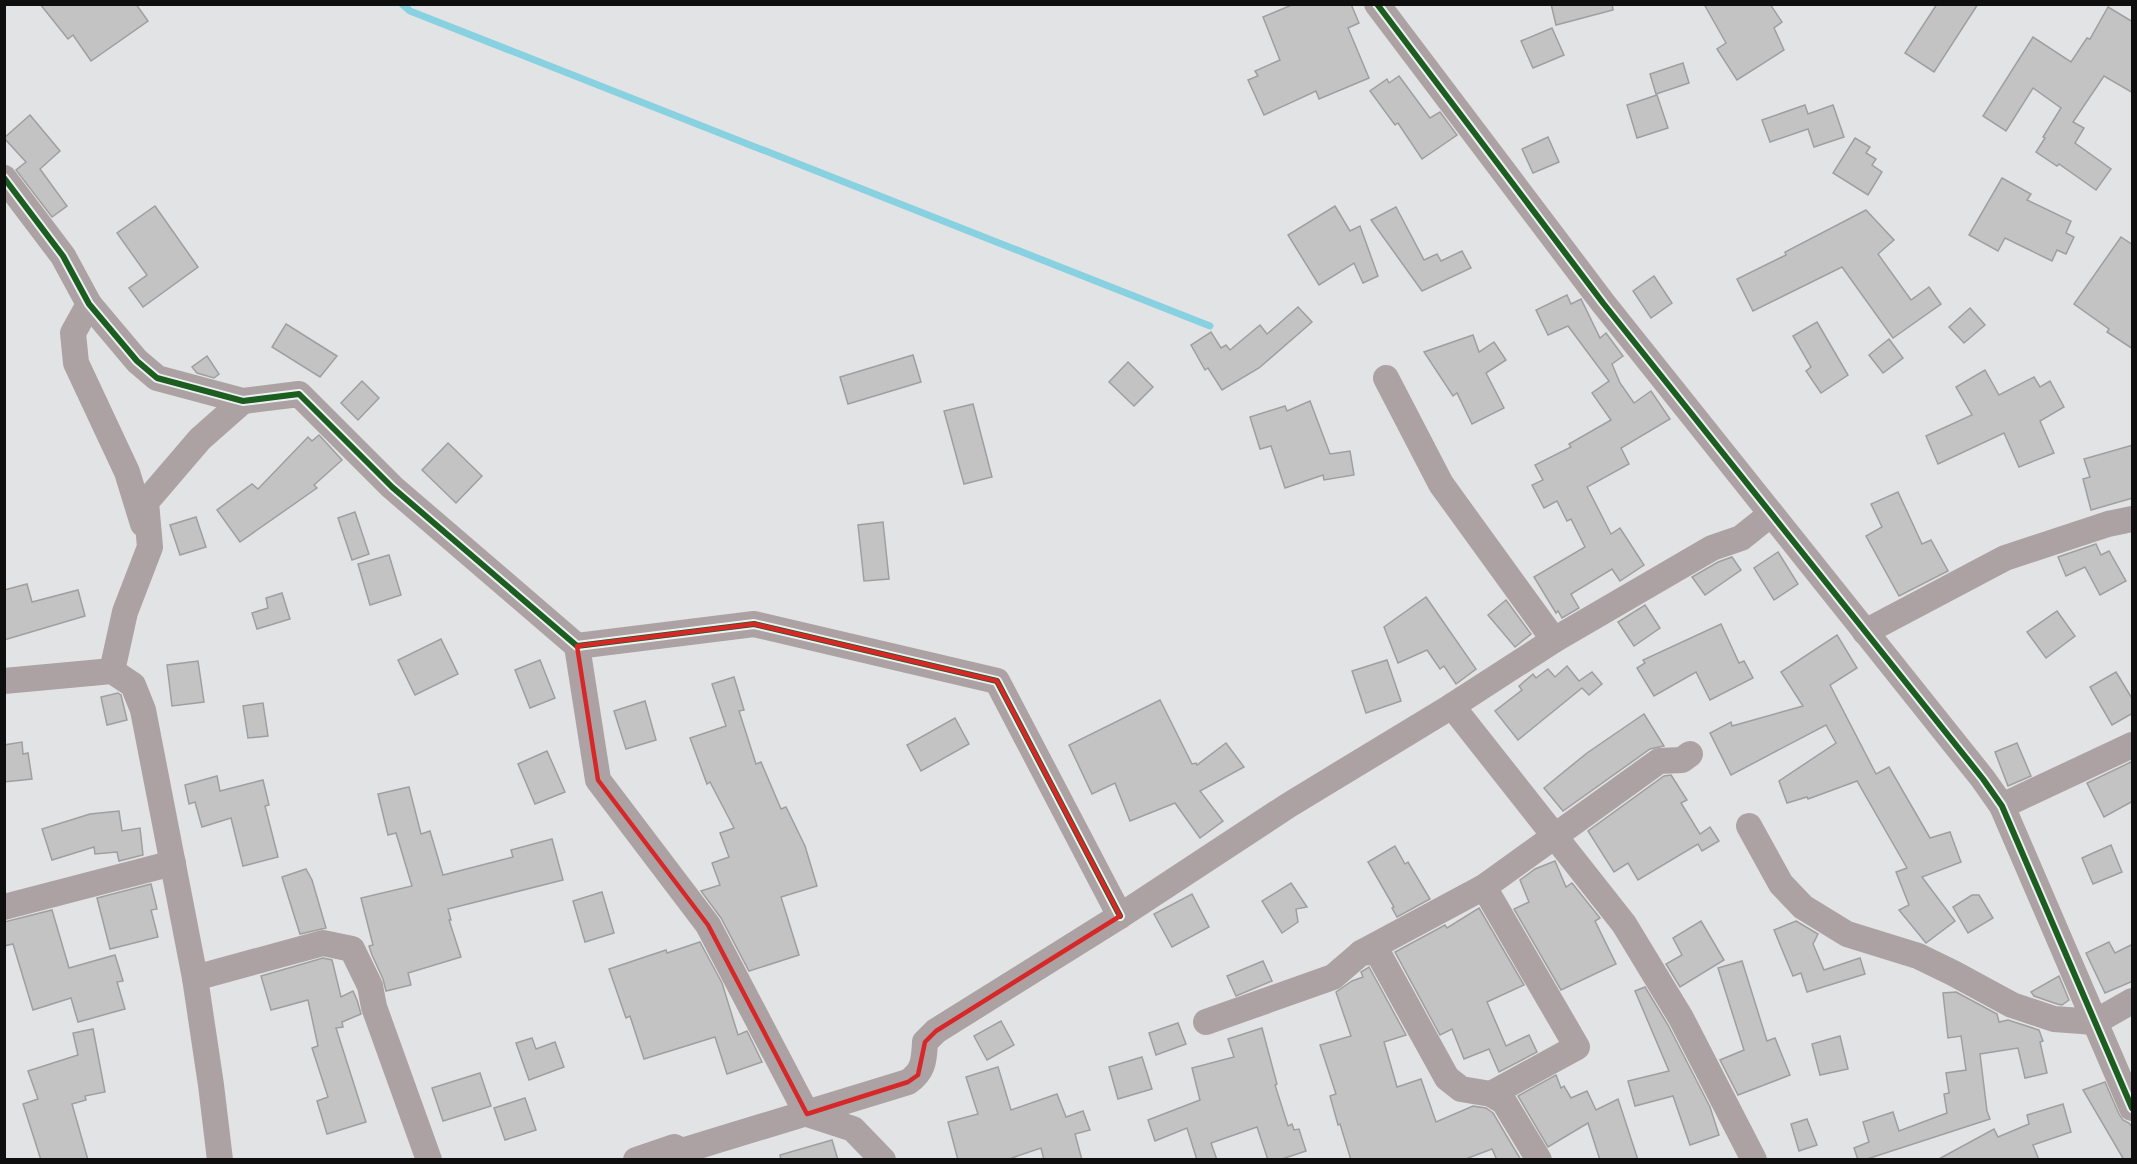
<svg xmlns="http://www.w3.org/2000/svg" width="2137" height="1164" viewBox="0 0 2137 1164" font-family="'Fira Sans Condensed',sans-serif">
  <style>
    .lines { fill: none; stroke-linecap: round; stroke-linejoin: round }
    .stream { stroke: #88d1e0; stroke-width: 7 }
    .building { fill: #c3c3c4; stroke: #9f9fa0; stroke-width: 1.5 }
    .minor { stroke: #aca2a3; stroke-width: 26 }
    .cycleway-casing { stroke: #eef0f3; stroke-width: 10 }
    .cycleway { stroke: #1b5e20; stroke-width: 6 }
    .marked { fill: none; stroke: #d62828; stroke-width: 4.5; stroke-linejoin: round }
  </style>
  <rect width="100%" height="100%" fill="#e2e3e4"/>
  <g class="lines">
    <path class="stream" d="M402,4L410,11L1210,326"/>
  </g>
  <g class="building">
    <path d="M40,4H136L148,21L91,61L73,35L68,39Z"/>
    <path d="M1294,4H1351L1359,23L1348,28L1369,78L1319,99L1316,91L1264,115L1248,80L1258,76L1255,71L1280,60L1263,17Z"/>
    <path d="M1551,4H1612L1613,10L1556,25Z"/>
    <path d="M1704,4H1770L1782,22L1774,28L1784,50L1737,80L1717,49L1726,43Z"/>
    <path d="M1937,4H1978L1934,72L1905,53Z"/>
    <path d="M2108,7L2133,22V93L2104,76L2073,122L2084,128L2075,143L2111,169L2096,190L2059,164L2057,166L2036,152L2045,138L2043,137L2061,108L2033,88L2006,131L1983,116L2033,37L2071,62L2087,38L2090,39Z"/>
    <path d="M1552,28L1564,55L1533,68L1521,41Z"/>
    <path d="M1683,63L1689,83L1656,94L1650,74Z"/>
    <path d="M1399,76L1430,118L1440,112L1457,135L1422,159L1398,123L1395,125L1370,91L1387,79L1389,83Z"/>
    <path d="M1657,95L1668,128L1637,138L1627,105Z"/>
    <path d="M1805,105L1808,114L1833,105L1844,137L1814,147L1808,129L1770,142L1762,120Z"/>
    <path d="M30,115L60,151L40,169L67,206L52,217L16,170L26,162L4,138Z"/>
    <path d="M1548,137L1559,162L1533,173L1522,149Z"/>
    <path d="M1855,138L1870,147L1866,153L1876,159L1872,165L1882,172L1868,195L1833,173Z"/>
    <path d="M2002,178L2031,194L2027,200L2071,221L2066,233L2074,237L2066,254L2057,250L2052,261L2005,238L1998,251L1969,235Z"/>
    <path d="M155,206L198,267L143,307L129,288L147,275L117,233Z"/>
    <path d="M1335,206L1350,231L1360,226L1378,276L1363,283L1354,263L1319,285L1288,235Z"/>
    <path d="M1396,207L1424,260L1437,254L1441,261L1462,251L1471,268L1422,291L1371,220Z"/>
    <path d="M1866,210L1894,240L1878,254L1911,300L1929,287L1941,304L1893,338L1842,267L1753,311L1737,279L1786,255L1785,252Z"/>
    <path d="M2121,237L2133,245V349L2107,332L2109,329L2074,304Z"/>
    <path d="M1654,276L1672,303L1651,318L1633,291Z"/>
    <path d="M1567,295L1571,304L1581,299L1600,338L1606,333L1623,356L1612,364L1620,383L1634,403L1651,391L1670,419L1621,448L1629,464L1587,487L1611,534L1620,528L1644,565L1620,581L1612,569L1571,594L1579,608L1562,618L1558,611L1556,613L1534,577L1585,547L1571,519L1567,521L1557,501L1544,508L1532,485L1543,480L1535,465L1571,447L1569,444L1611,420L1592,393L1609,381L1568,326L1548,335L1536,310Z"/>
    <path d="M1298,307L1312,322L1259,368L1222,390L1208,368L1205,370L1191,345L1211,332L1221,348L1226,345L1230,350L1260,325L1267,334Z"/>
    <path d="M1970,308L1985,325L1964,343L1949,327Z"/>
    <path d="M1817,322L1848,375L1821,393L1806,371L1811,367L1793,336Z"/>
    <path d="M286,324L337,356L320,377L272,347Z"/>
    <path d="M1473,335L1479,352L1494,342L1506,360L1486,373L1504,408L1472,424L1457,393L1453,396L1424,352Z"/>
    <path d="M1889,339L1903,358L1883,373L1869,355Z"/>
    <path d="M913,355L921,382L848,404L840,377Z"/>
    <path d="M207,356L219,374L214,378L197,373L192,367Z"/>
    <path d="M1128,362L1153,387L1134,406L1109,382Z"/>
    <path d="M1985,370L1999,395L2034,377L2040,387L2050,381L2064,407L2040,421L2054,453L2019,467L2004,433L1938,464L1926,436L1972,415L1956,387Z"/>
    <path d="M362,381L379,398L358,420L341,403Z"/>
    <path d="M1310,401L1330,454L1350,451L1354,475L1324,480L1323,475L1285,488L1271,446L1260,449L1250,417L1285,406L1287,411Z"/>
    <path d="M973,404L992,477L964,484L944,411Z"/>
    <path d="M319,435L342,460L314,485L317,488L240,542L217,510L252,484L258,489L308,437L312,441Z"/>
    <path d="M448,443L482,476L456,503L422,470Z"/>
    <path d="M2133,445V498L2091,510L2083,479L2090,477L2084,459Z"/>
    <path d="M1898,492L1922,544L1931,540L1948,571L1899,596L1866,536L1882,527L1871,504Z"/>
    <path d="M355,512L369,554L352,560L338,518Z"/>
    <path d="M196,517L206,547L180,555L170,525Z"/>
    <path d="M883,522L889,579L864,581L858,525Z"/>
    <path d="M2096,544L2101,555L2109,551L2126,581L2100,595L2085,567L2066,576L2058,557Z"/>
    <path d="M1778,552L1798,584L1774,600L1754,568Z"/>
    <path d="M389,555L401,595L370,605L358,564Z"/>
    <path d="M1732,557L1741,570L1705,595L1692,577L1718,562Z"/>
    <path d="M27,584L32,602L78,590L85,616L4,640V590Z"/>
    <path d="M282,593L290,619L257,629L252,613L268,608L266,598Z"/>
    <path d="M1426,597L1476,669L1456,684L1444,666L1440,669L1427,650L1398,663L1384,627Z"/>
    <path d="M1506,600L1531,634L1515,647L1488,615Z"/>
    <path d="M1645,605L1660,628L1634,646L1618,622Z"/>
    <path d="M2057,611L2075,636L2046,658L2027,632Z"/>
    <path d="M1721,624L1739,663L1744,661L1753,678L1710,700L1696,672L1654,696L1637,668L1645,663L1643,660Z"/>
    <path d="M1837,635L1857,668L1830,685L1876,774L1889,767L1930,838L1950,832L1961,862L1922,877L1955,921L1926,943L1899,910L1909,905L1896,872L1907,868L1857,781L1808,799L1807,797L1787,803L1779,781L1836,743L1826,725L1731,775L1710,733L1731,722L1732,726L1803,706L1781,672Z"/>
    <path d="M441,639L458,674L415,695L398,660Z"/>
    <path d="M540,660L555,698L530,708L515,670Z"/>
    <path d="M1387,660L1401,701L1366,713L1352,671Z"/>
    <path d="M198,661L204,702L172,706L167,665Z"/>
    <path d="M1567,666L1579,681L1592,672L1602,684L1589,695L1582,688L1518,740L1495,711L1522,690L1519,686L1533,674L1536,678L1548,669L1555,677Z"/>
    <path d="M2116,672L2133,700V713L2112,725L2090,687Z"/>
    <path d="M734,677L744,710L739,711L756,764L761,762L781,809L786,807L805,846L817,886L781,897L799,955L749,971L721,918L701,891L720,885L712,863L729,857L720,833L734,828L710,782L707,784L690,738L726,726L712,684Z"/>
    <path d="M118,693L121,695L127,720L107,725L101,697Z"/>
    <path d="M1160,700L1192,764L1196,763L1197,765L1226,743L1244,767L1200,791L1223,821L1200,838L1175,803L1130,821L1115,783L1092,794L1069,745Z"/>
    <path d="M645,701L656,740L626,749L614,711Z"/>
    <path d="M263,703L268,736L248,738L243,706Z"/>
    <path d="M1644,714L1664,746L1650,749L1563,811L1544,788L1587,753Z"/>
    <path d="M955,718L969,744L921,771L907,745Z"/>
    <path d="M22,742L23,754L28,753L32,779L4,782V745Z"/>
    <path d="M2017,743L2031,776L2008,786L1995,752Z"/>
    <path d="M547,751L565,792L535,804L518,764Z"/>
    <path d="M2133,761V801L2104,817L2087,783Z"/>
    <path d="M1671,775L1687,800L1681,803L1700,834L1710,827L1719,841L1702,851L1698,844L1638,880L1628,863L1614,872L1588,831L1664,776Z"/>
    <path d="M217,776L220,791L263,780L269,805L265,806L278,857L243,866L231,818L202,827L195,802L189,804L185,785Z"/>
    <path d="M409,787L421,834L430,831L443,875L513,857L511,850L552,839L563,880L448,909L451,920H449L461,957L408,973L411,985L386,991L383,979L372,955L369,946L373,945L361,898L412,886L396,833L388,835L378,794Z"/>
    <path d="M119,811L122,831L140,828L143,855L119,861L117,852L95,854L94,847L52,860L42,829L90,814Z"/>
    <path d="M2111,845L2122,872L2093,884L2082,858Z"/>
    <path d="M1395,846L1405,864L1408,862L1430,899L1397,917L1392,908L1394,907L1368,862Z"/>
    <path d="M1555,861L1566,887L1572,883L1600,918L1595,921L1616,964L1561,990L1514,909L1529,902L1520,880L1535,869Z"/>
    <path d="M306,869L312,880L326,928L300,934L282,877Z"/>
    <path d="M1291,883L1307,907L1296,909L1298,922L1282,933L1262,901Z"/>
    <path d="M151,884L157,909L151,910L158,937L110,949L97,898Z"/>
    <path d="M602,892L614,933L585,942L573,901Z"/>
    <path d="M1192,894L1209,927L1172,947L1154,914Z"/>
    <path d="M1972,895H1979L1993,918L1968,933L1953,907Z"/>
    <path d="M1479,908L1524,985L1487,1002L1506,1046L1529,1035L1537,1052L1499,1072L1489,1049L1464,1059L1452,1029L1440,1035L1395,952L1445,925L1447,928Z"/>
    <path d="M52,910L69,968L115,955L123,981L117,982L125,1009L78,1022L71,998L33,1010L13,944L4,946V922Z"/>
    <path d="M1701,921L1724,960L1680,987L1666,964L1682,955L1673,938Z"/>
    <path d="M1796,921L1818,934L1813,944L1824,970L1860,958L1865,974L1807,992L1801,973L1793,976L1774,930Z"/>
    <path d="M700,942L722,983L738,1035L747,1031L762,1062L727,1074L715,1037L644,1059L630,1016L626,1018L609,969L666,950L667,953Z"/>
    <path d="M2109,942L2115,953L2133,944V981L2105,993L2086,953Z"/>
    <path d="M323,958L332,960L341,997L353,991L357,1000L361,1014L342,1022L343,1027L336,1028L366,1122L327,1134L317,1101L328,1097L312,1048L318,1046L308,1000L271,1010L261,976Z"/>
    <path d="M1263,961L1272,981L1236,996L1227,976Z"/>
    <path d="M1742,961L1767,1041L1775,1038L1790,1075L1738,1095L1720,1060L1744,1050L1718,968Z"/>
    <path d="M1369,967L1406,1035L1384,1042L1397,1087L1421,1079L1436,1122L1473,1106L1486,1108L1493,1113L1521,1160H1497L1492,1149L1463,1160H1351L1340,1124L1338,1125L1330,1096L1336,1094L1320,1045L1351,1036L1336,992L1352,981L1363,977L1361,972Z"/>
    <path d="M2059,976L2069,1000L2062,1005L2057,1004L2034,996L2031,992Z"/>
    <path d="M1645,987L1668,1025L1710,1107L1719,1135L1690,1145L1673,1096L1635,1106L1628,1081L1669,1071L1635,991Z"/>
    <path d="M1956,992L1997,1014L1999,1022L2008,1020L2039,1030L2043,1041L2040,1042L2047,1073L2025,1078L2018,1048L1980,1054L1987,1111L1990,1119L1864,1160H1858L1854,1148L1869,1142L1863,1122L1893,1112L1899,1131L1947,1113L1944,1094L1949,1093L1946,1073L1966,1070L1961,1036L1948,1038L1943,993Z"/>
    <path d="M1001,1021L1014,1045L987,1060L974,1036Z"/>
    <path d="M1178,1023L1186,1044L1156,1055L1149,1033Z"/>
    <path d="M1262,1028L1277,1084L1275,1085L1288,1126L1292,1124L1294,1130L1299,1129L1306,1151L1279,1160H1268L1257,1127L1211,1143L1217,1160H1197L1187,1128L1155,1141L1148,1120L1200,1100L1192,1068L1234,1057L1228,1039Z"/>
    <path d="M93,1029L105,1092L85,1096L86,1100L72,1104L88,1160H41L23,1104L38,1099L28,1071L78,1055L73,1033Z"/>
    <path d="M1840,1036L1848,1069L1820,1075L1812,1044Z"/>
    <path d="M532,1038L536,1049L555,1042L564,1067L529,1080L516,1043Z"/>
    <path d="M1142,1057L1152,1089L1118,1099L1109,1067Z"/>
    <path d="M998,1067L1011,1110L1057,1094L1066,1117L1083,1111L1090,1130L1075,1134L1082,1160H1044L1041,1148L1006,1160H958L948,1122L978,1114L966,1077Z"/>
    <path d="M480,1073L491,1106L443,1121L432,1088Z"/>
    <path d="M1556,1075L1561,1088L1564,1086L1571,1098L1587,1091L1596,1110L1618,1099L1638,1160H1600L1588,1123L1548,1147L1518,1096Z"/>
    <path d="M2105,1082L2119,1114L2123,1120L2129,1123L2133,1128V1160H2124L2083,1090Z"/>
    <path d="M525,1098L536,1130L505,1140L494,1108Z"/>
    <path d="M2063,1104L2071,1132L2033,1145L2039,1160H1937L1994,1129L1998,1137L2029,1124L2027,1115Z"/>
    <path d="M1807,1119L1817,1145L1799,1151L1791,1124Z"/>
    <path d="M832,1140L838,1160H781L780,1155Z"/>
  </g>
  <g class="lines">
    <g class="minor">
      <path d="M1377,4L1603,303L1983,779L2002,806L2132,1108"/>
      <path d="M4,178L63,256L89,304L137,361L157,378L243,401L299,394L392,487L577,646L754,624L997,681L1120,916"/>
      <path d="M89,304L73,333L76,363L127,472L143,524"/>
      <path d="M1386,378L1441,484L1554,640"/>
      <path d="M1865,632L2005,558L2108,524L2132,519"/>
      <path d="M577,646L598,780L708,925L807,1114L853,1129L883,1160"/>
      <path d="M112,671L125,612L150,547L146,502L200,439L243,401"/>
      <path d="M4,681L112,671L133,685L143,710L195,978L211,1085L220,1160"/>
      <path d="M1452,706L1624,924L1681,1018L1754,1160"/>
      <path d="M2002,806L2132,745"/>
      <path d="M1749,826L1781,884L1803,907L1847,934L1918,956L1953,973L2012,1005L2054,1019L2095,1022L2132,1001"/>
      <path d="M1484,887L1577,1047L1491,1094"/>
      <path d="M4,907L173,863"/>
      <path d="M1361,953L1484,887L1659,761L1682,760L1690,754"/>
      <path d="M195,978L323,943L352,949L370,986L374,1007L429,1160"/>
      <path d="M1206,1022L1333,977L1361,953L1377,951L1447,1078L1461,1089L1491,1094L1504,1102L1539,1160"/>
      <path d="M682,1151L908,1082C924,1071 924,1060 925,1042L936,1031L1120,916L1289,805L1452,706L1554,640L1712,548L1741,538L1771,514"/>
      <path d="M636,1160L674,1147L682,1151L685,1160"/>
    </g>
    <defs>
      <g id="cycleway">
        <path d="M1377,4L1603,303L1983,779L2002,806L2132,1108"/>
        <path d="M4,178L63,256L89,304L137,361L157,378L243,401L299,394L392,487L577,646L754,624L997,681L1120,916"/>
      </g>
    </defs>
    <use href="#cycleway" class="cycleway-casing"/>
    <use href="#cycleway" class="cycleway"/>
  </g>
  <path class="marked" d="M754,624L997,681L1120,916L936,1031L925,1042L918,1075L908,1082L807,1114L708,925L598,780L577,646Z"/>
  <rect width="2137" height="1164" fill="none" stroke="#0e0e0f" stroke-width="12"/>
</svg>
